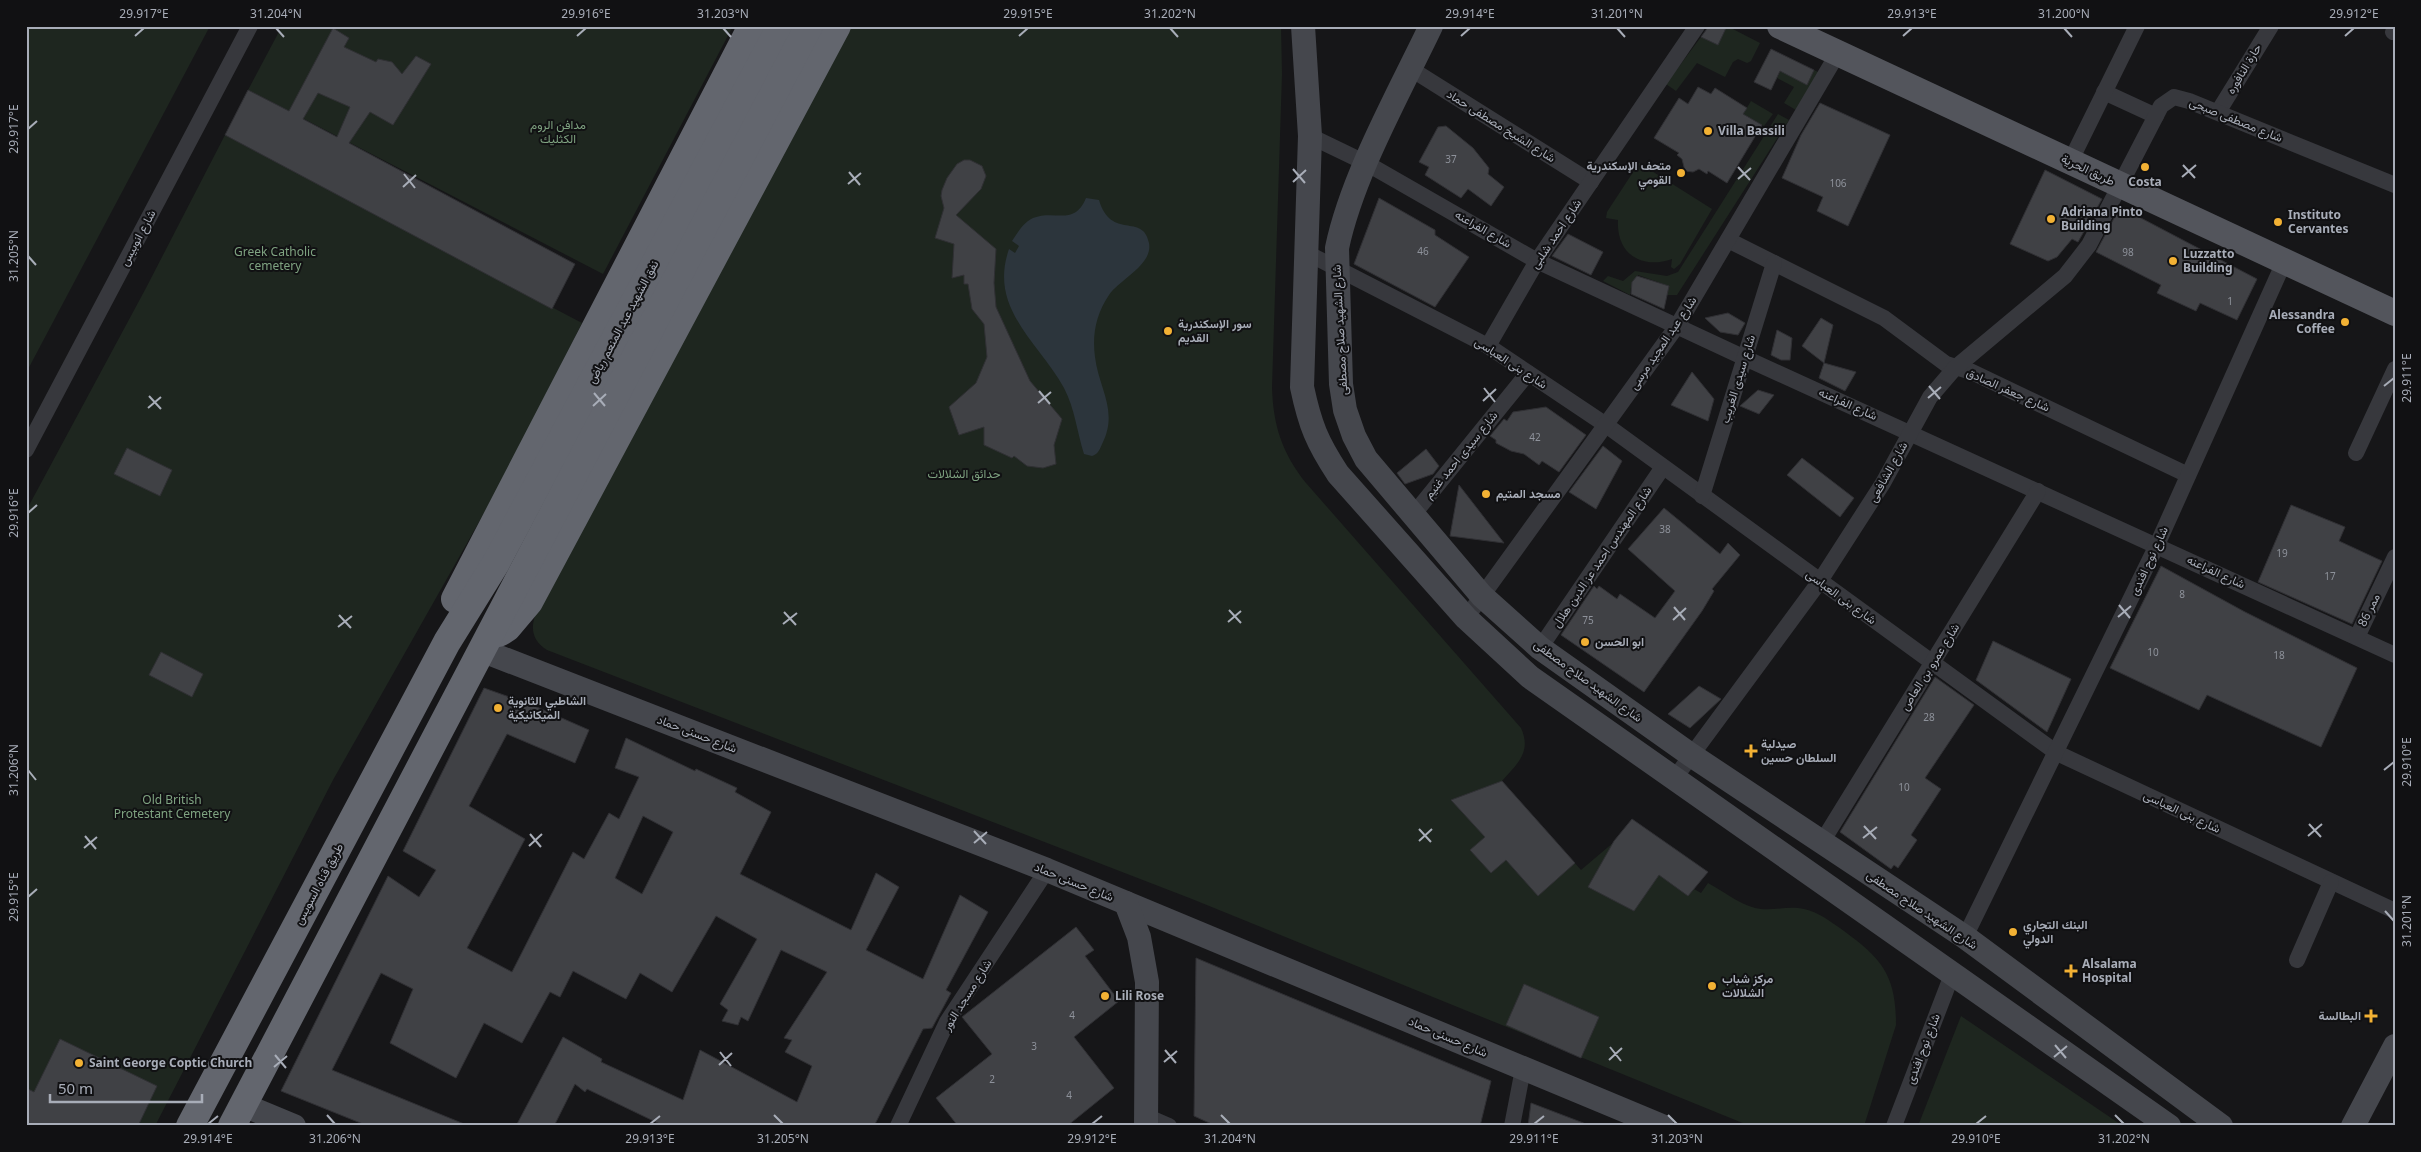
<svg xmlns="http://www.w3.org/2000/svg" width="2421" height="1152" viewBox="0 0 2421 1152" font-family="'Noto Sans',Vazirmatn,sans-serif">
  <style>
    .green { fill: #1e261f }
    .water { fill: #2c353c }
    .building { fill: #404145; stroke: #303034; fill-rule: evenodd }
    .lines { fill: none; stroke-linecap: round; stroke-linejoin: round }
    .street { stroke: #37383d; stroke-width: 16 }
    .secondary { stroke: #45474d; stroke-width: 24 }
    .primary { stroke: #53555c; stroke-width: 26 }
    .highway { stroke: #63666e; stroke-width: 28 }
    .ticks { fill: none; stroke: #a8adb8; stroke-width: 2 }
    .poi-dot { fill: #f2b134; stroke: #111113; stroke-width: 2 }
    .labels { text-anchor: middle; stroke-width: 4; stroke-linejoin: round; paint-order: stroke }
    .number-label { font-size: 10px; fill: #8e929b }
    .street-label { font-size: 12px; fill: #a8adb8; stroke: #111113 }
    .park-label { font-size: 12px; fill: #7fa381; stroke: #111113 }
    .poi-label { font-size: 12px; font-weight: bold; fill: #a8adb8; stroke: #111113; text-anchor: start }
    .neatline { fill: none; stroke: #a8adb8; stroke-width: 2 }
    .ticks-label { font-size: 12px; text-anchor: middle; fill: #a8adb8 }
  </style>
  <rect width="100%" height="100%" fill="#161618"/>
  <g class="green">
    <path d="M26,26H210L26,373Z"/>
    <path d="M282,26H733L603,274L248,90Z"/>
    <path d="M844,26H1281L1282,74L1272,387C1273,425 1282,453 1306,483L1521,728C1532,752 1517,764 1502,781L1581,870L1614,842L1688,896L1694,889L1701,893L1708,883C1723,891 1739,904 1755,908C1771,912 1788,905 1804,909C1819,912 1831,922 1844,931C1882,959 1896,975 1896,1025L1864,1126H1750L1192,899L547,650C534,642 530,631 535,616Z"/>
    <path d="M1727,26L1760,43L1751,61L1747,63L1738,59L1733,62L1725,77L1697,63L1676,91L1666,84L1701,37L1718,45Z"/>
    <path d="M1783,66L1807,84L1814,70L1820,73L1796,110L1784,103L1794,87L1777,78Z"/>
    <path d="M1751,101L1773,114L1764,126L1743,114Z"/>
    <path d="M1778,114L1789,120L1677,295H1667L1669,286L1638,275L1632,282L1636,287L1631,288L1630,295L1603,281L1608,276L1623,281L1635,271L1667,276L1678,272Z"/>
    <path d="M225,135L582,323L505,476L333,780L155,1126H26V511L146,288Z"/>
    <path d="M1639,163L1712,209L1680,264L1674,269L1671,267L1672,259C1641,270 1616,253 1618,220L1606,218L1607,212Z"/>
    <path d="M1961,1016L2123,1126H1918Z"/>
  </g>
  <path class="water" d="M1086,198L1099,200C1111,241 1143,212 1149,243C1153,265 1120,279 1109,295C1096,314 1092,335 1095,357C1099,389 1118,410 1103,442C1100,448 1099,454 1092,456L1084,454C1077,432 1075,409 1064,388C1039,342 988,309 1009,249L1015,253L1019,246L1012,241C1018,232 1023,223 1033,218C1055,209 1074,227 1086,198Z"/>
  <g class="building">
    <path d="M1709,26H1727L1718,45L1701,37Z"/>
    <path d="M333,28L349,38L344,47L376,62L378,59L392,62L402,74L416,56L431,64L393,125L370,112L349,143L575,264L552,309L225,135L248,90L289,111ZM318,93L350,107L337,137L303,119Z"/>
    <path d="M1771,49L1814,70L1807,85L1780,71L1771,90L1754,82Z"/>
    <path d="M1698,87L1711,94L1715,88L1747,108L1743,114L1762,125L1727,183L1708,171L1707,174L1699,169L1693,172L1685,171L1682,159L1677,155L1679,153L1654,138L1679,98L1688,104Z"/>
    <path d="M1820,103L1890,135L1848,226L1817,211L1823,197L1782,178L1801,135Z"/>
    <path d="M1446,126L1473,148L1489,168L1488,174L1504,187L1491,206L1468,189L1461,198L1425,175L1429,167L1419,162L1438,127Z"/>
    <path d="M964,160H970L982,166L986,176L981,189L956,215L996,249L994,283L996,307L1030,381L1062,419L1054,445L1056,464L1043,468L1027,466L1014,456L1012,458L984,445V427L959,435L949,407L976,383L987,357L984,324L972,309L968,284H964V275L952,278L954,244L935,238L944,208L941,196L942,190L947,178L957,164Z"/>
    <path d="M2045,170L2102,199L2078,242L2072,239L2057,257L2048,261L2010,244Z"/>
    <path d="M1379,198L1435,230V235L1469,257L1435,307L1354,264Z"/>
    <path d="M2120,207L2257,279L2237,320L2200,303L2196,311L2157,293L2161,285L2096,252Z"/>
    <path d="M1568,234L1603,252L1591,275L1552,256Z"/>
    <path d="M1637,276L1669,286L1664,309L1631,294L1632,282Z"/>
    <path d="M1728,313L1745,323L1738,335L1720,332L1705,318Z"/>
    <path d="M1821,318L1833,325L1824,363L1802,346Z"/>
    <path d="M1777,330L1792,338L1790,360H1781L1771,355Z"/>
    <path d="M1824,363L1856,372L1845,391L1819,378Z"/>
    <path d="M1692,372L1714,399L1708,421L1671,405Z"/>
    <path d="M1758,390L1774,395L1759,414L1740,406Z"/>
    <path d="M1546,407L1586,435L1559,472L1542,461L1539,465L1524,454L1511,451L1496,443V440L1490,436L1504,419L1507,421L1513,412Z"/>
    <path d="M1603,446L1622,461L1596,509L1569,492Z"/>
    <path d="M127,448L172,470L160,496L114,474Z"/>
    <path d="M1426,449L1439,466L1433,474L1405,484L1397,473Z"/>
    <path d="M1802,458L1854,498L1840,517L1787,475Z"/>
    <path d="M1459,485L1504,543L1450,536Z"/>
    <path d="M2291,505L2345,527L2339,541L2382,561L2352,624L2258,582Z"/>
    <path d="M1664,508L1720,554L1728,543L1740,555L1712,589L1714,591L1702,611L1644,692L1561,635L1594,586L1597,589L1599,586L1617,599L1620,594L1655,618L1675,591L1628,549Z"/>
    <path d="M2161,566L2245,612L2357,668L2321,747L2207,695L2199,710L2110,668Z"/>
    <path d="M1993,641L2071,679L2047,732L1976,680Z"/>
    <path d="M161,652L203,674L192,697L149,675Z"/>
    <path d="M1935,677L1974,705L1925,778L1941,789L1911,835L1917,840L1898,868L1894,865L1891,869L1840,832Z"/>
    <path d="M1699,686L1721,699L1690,728L1668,714Z"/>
    <path d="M484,688L532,705L589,730L575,763L507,734L469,806L525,839L467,948L512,972L573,852L584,859L609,813L619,819L639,777L615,768L626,738L695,771L696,769L737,788L735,792L771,812L740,874L851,930L876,873L899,887L866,950L923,979L960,895L988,912L946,990L951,993L932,1028L923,1029L874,1126H664L587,1089L585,1092L575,1084L554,1126H516L563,1037L602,1059L601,1062L683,1100L700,1050L797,1102L812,1066L785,1052L792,1040L784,1038L827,972L781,950L748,1021L741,1017L738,1025L722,1021L728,1010L720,1004L757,939L716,916L672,992L640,973L626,999L573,971L560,997L550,992L522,1043L484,1023L456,1078L390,1043L413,989L381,973L332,1070L469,1126H368L281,1091L388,876L419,897L436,870L403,851ZM643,816L673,832L642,894L615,878Z"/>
    <path d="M1502,781L1575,863L1538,896L1506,860L1491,873L1470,850L1485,837L1451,800Z"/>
    <path d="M1632,819L1708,872L1688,896L1659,875L1634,911L1588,887L1614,841Z"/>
    <path d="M1076,927L1094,950L1085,956L1119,1001L1074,1037L1114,1088L1067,1126H958L936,1098L992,1054L962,1017Z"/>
    <path d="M1196,958L1491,1081L1480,1126H1216L1194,1116Z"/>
    <path d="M1524,984L1599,1017L1581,1058L1506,1025Z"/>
    <path d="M60,1039L157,1086L138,1126H26V1088L34,1092Z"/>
    <path d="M1531,1103L1586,1124V1126H1528Z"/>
  </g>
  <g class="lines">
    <g class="street">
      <path d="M2393,32L2395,28"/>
      <path d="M1411,69L1591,182"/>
      <path d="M2104,92L2156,116"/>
      <path d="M2218,112L2271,26"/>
      <path d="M1310,136L1366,163L1537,261L1745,358L2395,655"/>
      <path d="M2070,162L2137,26"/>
      <path d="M1728,240L1884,318L1946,364L1972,372L2188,475"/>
      <path d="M1305,252L1488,346L1606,425L2057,753L2395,911"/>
      <path d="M1488,346L1537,261L1697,26"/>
      <path d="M26,450L250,26"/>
      <path d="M2356,453L2395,369"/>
      <path d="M1702,496L1774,263"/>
      <path d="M1413,515L1528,373"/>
      <path d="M1466,618L1677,326L1838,53"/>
      <path d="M2357,637L2395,557"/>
      <path d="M1540,648L1663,467"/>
      <path d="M1674,779L1820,581L1883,483L1930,397L1955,368L2065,276L2089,245L2161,106L2174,97L2189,101L2395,185"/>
      <path d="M1822,842L2038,491"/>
      <path d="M1965,937L2157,545L2284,262"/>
      <path d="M2297,960L2331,882"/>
      <path d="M1146,1116L1169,1126"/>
      <path d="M898,1126L947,1022L1047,870"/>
      <path d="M1512,1126L1523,1069"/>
      <path d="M1894,1126L1953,972"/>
    </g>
    <g class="secondary">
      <path d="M1303,26L1310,136L1302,387C1310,425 1317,442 1338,474L1466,618L1530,677L2169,1126"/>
      <path d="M1431,26C1399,93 1352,176 1337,248L1341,384L1345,410L1354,436L1366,459L1482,596L1540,648L1691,755L1965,937L2221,1126"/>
      <path d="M481,650L1047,870L1662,1126"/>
      <path d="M1126,903L1139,937L1147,982L1146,1126"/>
      <path d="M243,1105L294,1126"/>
      <path d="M2353,1126L2395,1046"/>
    </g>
    <path class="primary" d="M1780,26L2395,313"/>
    <g class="highway">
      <path d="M455,599L752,26"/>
      <path d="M499,633L507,628L529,602L837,26"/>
      <path d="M190,1126L447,642L496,563L781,26"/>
      <path d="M232,1126L809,26"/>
    </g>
  </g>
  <path class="ticks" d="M276,28L284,37M723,28L731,37M1170,28L1178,37M1617,28L1625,37M2064,28L2072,37M135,36L144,28M577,36L586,28M1019,36L1028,28M1461,36L1470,28M1903,36L1912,28M2345,36L2354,28M28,129L37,121M2183,165L2195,178M1738,167L1750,180M1293,169L1305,183M849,172L860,185M404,174L415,188M2182,177L2196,165M1738,179L1751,168M1293,182L1306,170M848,184L861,173M403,187L416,175M28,256L36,265M1929,386L1940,399M2384,386L2394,378M1484,388L1495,402M1039,391L1050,404M594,393L605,406M149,396L161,409M1928,398L1941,387M1483,401L1496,389M1038,403L1051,392M593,406L606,394M148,408L161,397M28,513L37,505M2119,605L2130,618M1674,607L1685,620M1229,610L1241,623M784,612L796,625M339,615L351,628M2118,617L2131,606M1673,620L1686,608M1228,622L1241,611M783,624L797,613M338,627L352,616M28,770L36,780M2384,770L2394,762M2309,824L2321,837M1864,826L1876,839M1419,829L1431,842M974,831L986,844M530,834L541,847M85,836L96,849M2308,836L2322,824M1863,838L1877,827M1419,841L1432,829M974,843L987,832M529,846L542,834M84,848L97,837M28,897L37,889M2385,911L2394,921M2055,1045L2066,1058M1610,1047L1621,1061M1165,1050L1176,1063M720,1052L731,1066M275,1055L286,1068M2054,1057L2067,1046M1609,1060L1622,1048M1164,1062L1177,1051M719,1065L732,1053M274,1067L287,1056M327,1115L335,1124M774,1115L783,1124M1221,1115L1230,1124M1668,1115L1677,1124M2115,1115L2124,1124M208,1124L218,1116M650,1124L660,1116M1092,1124L1102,1116M1534,1124L1544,1116M1976,1124L1986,1116"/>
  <g class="poi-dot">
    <circle cx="1708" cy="131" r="5"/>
    <circle cx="2145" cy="167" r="5"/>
    <circle cx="1681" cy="173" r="5"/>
    <circle cx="2051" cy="219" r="5"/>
    <circle cx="2278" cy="222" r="5"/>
    <circle cx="2173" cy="261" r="5"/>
    <circle cx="2345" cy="322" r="5"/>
    <circle cx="1168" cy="331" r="5"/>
    <circle cx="1486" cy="494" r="5"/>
    <circle cx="1585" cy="642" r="5"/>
    <circle cx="498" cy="708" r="5"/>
    <path d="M1748.5 743.5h5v5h5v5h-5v5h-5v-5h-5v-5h5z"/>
    <circle cx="2013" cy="932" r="5"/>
    <path d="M2068.5 963.5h5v5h5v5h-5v5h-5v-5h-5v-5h5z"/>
    <circle cx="1712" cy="986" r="5"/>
    <circle cx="1105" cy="996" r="5"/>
    <path d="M2368.5 1008.5h5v5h5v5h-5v5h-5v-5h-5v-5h5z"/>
    <circle cx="79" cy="1063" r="5"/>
  </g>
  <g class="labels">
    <g class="number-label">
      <text x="1451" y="163">37</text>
      <text x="1838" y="187">106</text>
      <text x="1423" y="255">46</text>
      <text x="2128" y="256">98</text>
      <text x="2230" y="305">1</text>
      <text x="1535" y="441">42</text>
      <text x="1665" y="533">38</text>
      <text x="2282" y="557">19</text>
      <text x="2330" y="580">17</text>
      <text x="2182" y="598">8</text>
      <text x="1588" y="624">75</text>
      <text x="2153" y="656">10</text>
      <text x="2279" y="659">18</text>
      <text x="1929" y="721">28</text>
      <text x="1904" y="791">10</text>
      <text x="1072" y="1019">4</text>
      <text x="1034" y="1050">3</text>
      <text x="992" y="1083">2</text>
      <text x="1069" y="1099">4</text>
    </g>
    <g class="street-label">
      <text transform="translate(2244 69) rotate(-59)" y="4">حارة النافوره</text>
      <text transform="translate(2236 120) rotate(22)" y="4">شارع مصطفى صبحى</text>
      <text transform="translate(1501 126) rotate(32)" y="4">شارع الشيخ مصطفى حماد</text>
      <text transform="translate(2088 170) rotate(25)" y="4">طريق الحرية</text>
      <text transform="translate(1483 229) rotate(30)" y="4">شارع الفراعنه</text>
      <text transform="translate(1556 234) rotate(-56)" y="4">شارع احمد شلبى</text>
      <text transform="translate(138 238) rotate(-62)" y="4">شارع انوبيس</text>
      <text transform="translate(623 322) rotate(-62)" y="4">نفق الشهيد عبد المنعم رياض</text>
      <text transform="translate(1340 330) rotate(-93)" y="4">شارع الشهيد صلاح مصطفى</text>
      <text transform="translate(1663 343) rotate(-56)" y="4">شارع عبد المجيد مرسى</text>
      <text transform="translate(1511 363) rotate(33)" y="4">شارع بنى العباسى</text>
      <text transform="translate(1738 379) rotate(-73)" y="4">شارع سيدى الغريب</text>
      <text transform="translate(2008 390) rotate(24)" y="4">شارع جعفر الصادق</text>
      <text transform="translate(1848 404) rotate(24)" y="4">شارع الفراعنه</text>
      <text transform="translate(1461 455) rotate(-51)" y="4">شارع سيدى احمد غنيم</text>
      <text transform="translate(1888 472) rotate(-61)" y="4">شارع الشافعى</text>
      <text transform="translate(1602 557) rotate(-56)" y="4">شارع المهندس احمد عز الدين هلال</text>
      <text transform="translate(2149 561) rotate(-65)" y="4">شارع نوح افندى</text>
      <text transform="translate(2216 572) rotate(25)" y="4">شارع الفراعنه</text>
      <text transform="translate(1841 597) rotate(36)" y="4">شارع بنى العباسى</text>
      <text transform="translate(2369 610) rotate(-64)" y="4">ممر 86</text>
      <text transform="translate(1930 667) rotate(-58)" y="4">شارع عمرو بن العاص</text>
      <text transform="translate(1588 681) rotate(36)" y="4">شارع الشهيد صلاح مصطفى</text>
      <text transform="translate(697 734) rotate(21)" y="4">شارع حسنى حماد</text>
      <text transform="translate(2182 812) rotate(25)" y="4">شارع بنى العباسى</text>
      <text transform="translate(1074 882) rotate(22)" y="4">شارع حسنى حماد</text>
      <text transform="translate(319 884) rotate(-62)" y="4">طريق قناه السويس</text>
      <text transform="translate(1922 910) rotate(34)" y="4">شارع الشهيد صلاح مصطفى</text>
      <text transform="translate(967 995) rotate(-58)" y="4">شارع مسجد النور</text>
      <text transform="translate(1448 1037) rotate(23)" y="4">شارع حسنى حماد</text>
      <text transform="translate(1923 1049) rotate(-69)" y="4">شارع نوح افندى</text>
    </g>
    <g class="park-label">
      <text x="558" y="129">مدافن الروم<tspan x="558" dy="14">الكثليك</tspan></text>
      <text x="275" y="256">Greek Catholic<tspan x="275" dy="14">cemetery</tspan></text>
      <text x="964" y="478">حدائق الشلالات</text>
      <text x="172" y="804">Old British<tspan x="172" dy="14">Protestant Cemetery</tspan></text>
    </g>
    <g class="poi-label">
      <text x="1718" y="135">Villa Bassili</text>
      <text x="1671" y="170" text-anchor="end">متحف الإسكندرية<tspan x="1671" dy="14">القومي</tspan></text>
      <text x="2145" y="186" text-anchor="middle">Costa</text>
      <text x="2061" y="216">Adriana Pinto<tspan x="2061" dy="14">Building</tspan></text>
      <text x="2288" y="219">Instituto<tspan x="2288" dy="14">Cervantes</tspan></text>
      <text x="2183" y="258">Luzzatto<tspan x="2183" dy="14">Building</tspan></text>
      <text x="2335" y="319" text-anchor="end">Alessandra<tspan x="2335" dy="14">Coffee</tspan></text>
      <text x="1178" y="328">سور الإسكندرية<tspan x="1178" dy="14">القديم</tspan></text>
      <text x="1496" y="498">مسجد المتيم</text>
      <text x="1595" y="646">ابو الحسن</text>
      <text x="508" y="705">الشاطبي الثانوية<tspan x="508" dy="14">الميكانيكية</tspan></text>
      <text x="1761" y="748">صيدلية<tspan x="1761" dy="14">السلطان حسين</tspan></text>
      <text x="2023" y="929">البنك التجاري<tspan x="2023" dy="14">الدولي</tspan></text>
      <text x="2082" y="968">Alsalama<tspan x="2082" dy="14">Hospital</tspan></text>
      <text x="1722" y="983">مركز شباب<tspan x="1722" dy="14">الشلالات</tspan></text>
      <text x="1115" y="1000">Lili Rose</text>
      <text x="2361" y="1020" text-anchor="end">البطالسة</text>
      <text x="89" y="1067">Saint George Coptic Church</text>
    </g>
  </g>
  <rect width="2421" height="1152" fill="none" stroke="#111113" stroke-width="55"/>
  <path d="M50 1094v8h152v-8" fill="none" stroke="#a8adb8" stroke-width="2.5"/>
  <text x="58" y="1094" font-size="15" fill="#a8adb8" stroke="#111113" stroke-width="4" paint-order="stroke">50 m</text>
  <rect x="28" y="28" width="2366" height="1096" class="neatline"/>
  <g class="ticks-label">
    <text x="144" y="18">29.917°E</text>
    <text x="276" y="18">31.204°N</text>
    <text x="586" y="18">29.916°E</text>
    <text x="723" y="18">31.203°N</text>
    <text x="1028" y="18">29.915°E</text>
    <text x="1170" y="18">31.202°N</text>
    <text x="1470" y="18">29.914°E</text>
    <text x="1617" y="18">31.201°N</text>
    <text x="1912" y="18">29.913°E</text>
    <text x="2064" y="18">31.200°N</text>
    <text x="2354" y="18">29.912°E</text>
    <text transform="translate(14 129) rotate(-90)" y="4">29.917°E</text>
    <text transform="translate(14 256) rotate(-90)" y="4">31.205°N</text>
    <text transform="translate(2407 378) rotate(-90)" y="4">29.911°E</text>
    <text transform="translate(14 513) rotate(-90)" y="4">29.916°E</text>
    <text transform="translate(2407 762) rotate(-90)" y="4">29.910°E</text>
    <text transform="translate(14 770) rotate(-90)" y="4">31.206°N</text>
    <text transform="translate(14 897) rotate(-90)" y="4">29.915°E</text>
    <text transform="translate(2407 921) rotate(-90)" y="4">31.201°N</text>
    <text x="208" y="1143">29.914°E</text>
    <text x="335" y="1143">31.206°N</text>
    <text x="650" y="1143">29.913°E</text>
    <text x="783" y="1143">31.205°N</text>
    <text x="1092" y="1143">29.912°E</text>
    <text x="1230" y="1143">31.204°N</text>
    <text x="1534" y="1143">29.911°E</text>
    <text x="1677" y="1143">31.203°N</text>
    <text x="1976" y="1143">29.910°E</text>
    <text x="2124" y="1143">31.202°N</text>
  </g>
</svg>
